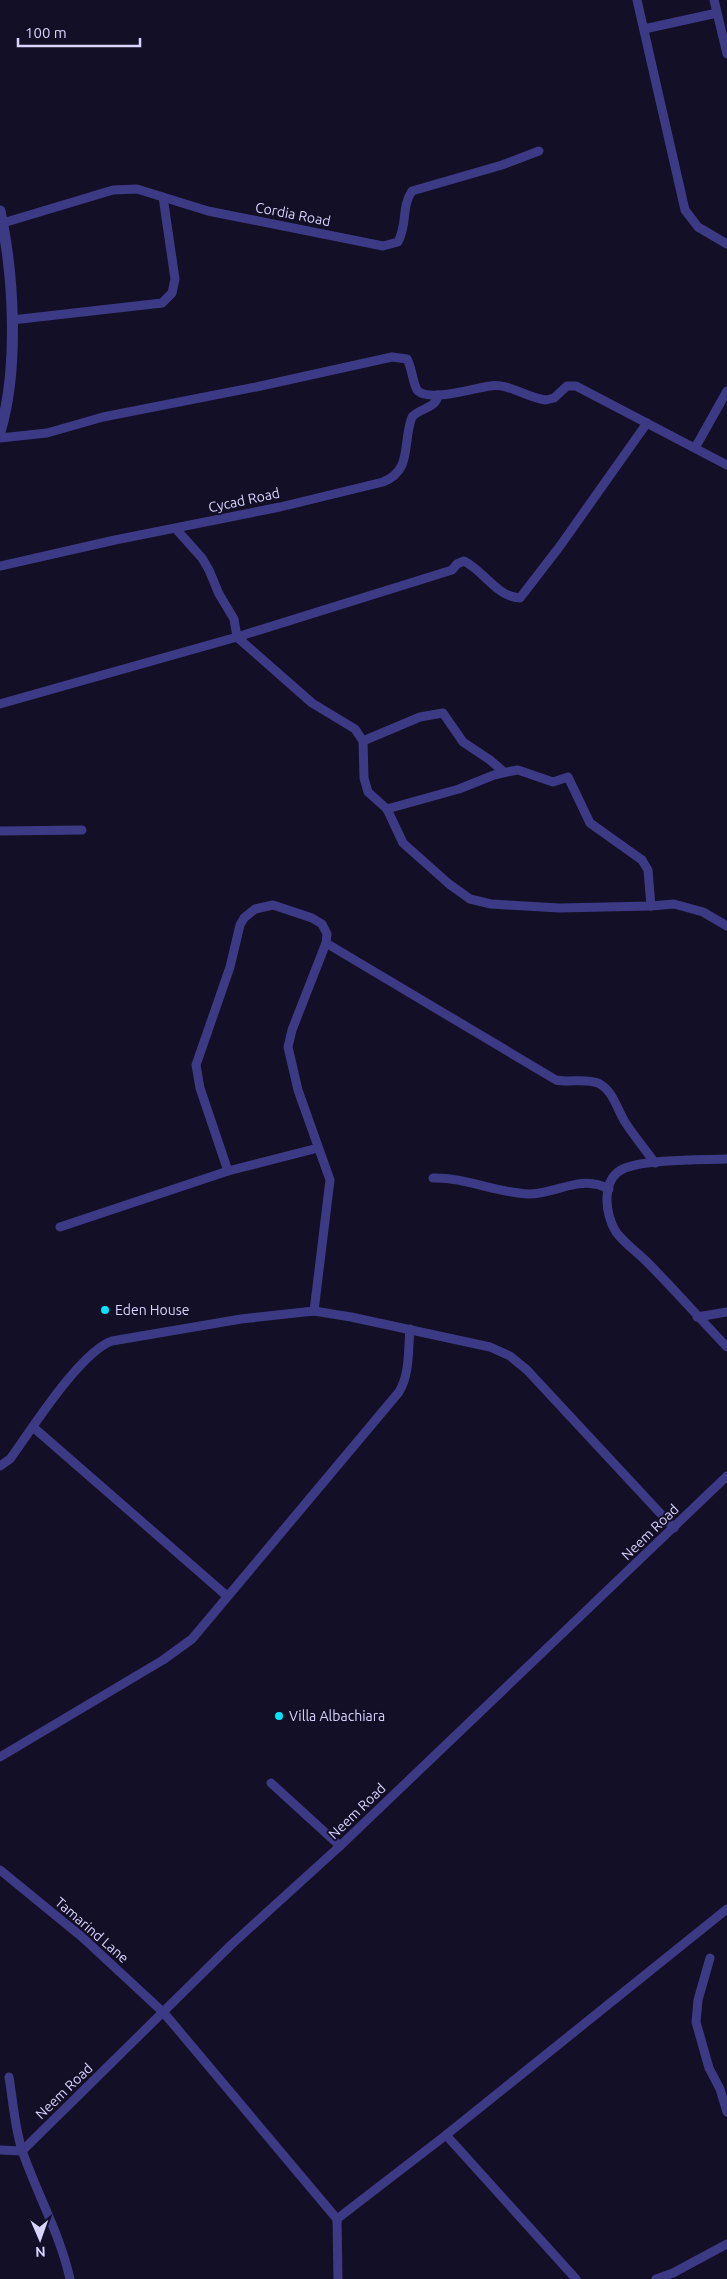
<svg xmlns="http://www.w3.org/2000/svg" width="727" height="2279" viewBox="0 0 727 2279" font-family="Ubuntu,sans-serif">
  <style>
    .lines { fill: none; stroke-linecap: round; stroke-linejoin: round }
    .minor { stroke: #3d3a85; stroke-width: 9 }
    .tertiary { stroke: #3d3a85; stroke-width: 11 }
    .poi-dot { fill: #00e5ff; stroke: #130f26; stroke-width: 2 }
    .labels { text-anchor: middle; stroke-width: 4; stroke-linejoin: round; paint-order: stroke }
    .street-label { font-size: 14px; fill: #d9d4ff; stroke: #130f26 }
    .poi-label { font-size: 14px; fill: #d9d4ff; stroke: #130f26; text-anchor: start }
  </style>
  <rect width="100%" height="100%" fill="#130f26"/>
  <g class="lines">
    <g class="minor">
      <path d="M637,0L685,210L698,227L727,244"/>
      <path d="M714,0L727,54"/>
      <path d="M644,29L717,13"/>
      <path d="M3,223L113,190L137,189L208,211L383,246L398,242C408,223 401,207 412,191L502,165L539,151"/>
      <path d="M12,320L162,303L172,293L175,279L163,197"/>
      <path d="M0,438L47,433L103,417L256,387L392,357L407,359C412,367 413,386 418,391C430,402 475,388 490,386C509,383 527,398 546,400L554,398L567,386H576L727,465"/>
      <path d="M695,448L727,391"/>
      <path d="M176,529L202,558L209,570L219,594L234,619L237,637L312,703L355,729L363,741L364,778L368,792L387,809L403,843L449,884L470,899L491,904L559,908L651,906L674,904L703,912L727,926"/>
      <path d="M0,566L115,540L280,507L383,482C413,470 402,443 412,417C420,408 437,408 438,395"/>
      <path d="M0,704L237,637L452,570L457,564L464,561C484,571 497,597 520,598L560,546L647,423"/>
      <path d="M363,741L420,717L443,713L463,742L490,760L504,772"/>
      <path d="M387,809L459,789L494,775L512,771L518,770L553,782L568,777L590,823L642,860L648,870L651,906"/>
      <path d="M0,831L82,830"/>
      <path d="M326,943L556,1080C570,1083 584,1078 598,1083C613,1090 617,1109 625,1122C634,1136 645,1149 655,1163"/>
      <path d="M727,1159C701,1160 648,1159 625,1168C600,1178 605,1215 616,1232C624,1243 637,1252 646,1261C674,1289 700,1319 727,1347"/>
      <path d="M228,1171L200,1088L196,1065L230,967L240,925L244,918L255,909L273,905L312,918L322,924L327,934L326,943L292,1030L288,1047L298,1090L330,1180L314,1311"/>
      <path d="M433,1178C465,1177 496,1193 529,1194C550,1194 575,1180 594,1184C599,1184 604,1187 609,1189"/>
      <path d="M60,1227L228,1171L318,1148"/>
      <path d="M697,1317L727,1312"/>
      <path d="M33,1427L227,1596"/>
      <path d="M0,1466L10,1459C32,1429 80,1352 112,1341L241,1319L314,1311L351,1317L490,1347L510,1356L527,1370L674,1528"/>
      <path d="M0,1757L163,1660L192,1639L399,1392C410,1374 408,1350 410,1329"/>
      <path d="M271,1783L340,1846"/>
      <path d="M0,1870L82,1937L164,2013L337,2219L338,2279"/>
      <path d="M710,1958L698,2000L696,2022L709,2068L720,2089L727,2112"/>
      <path d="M9,2077C13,2101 15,2131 23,2153C38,2196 60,2234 70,2279"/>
      <path d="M446,2135L576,2279"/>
      <path d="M0,2150L22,2151L231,1945L340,1846L727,1476"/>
      <path d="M337,2219L446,2135L727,1909"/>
      <path d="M656,2279L673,2273L727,2244"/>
    </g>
    <path class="tertiary" d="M0,211C14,275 19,369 0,432"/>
  </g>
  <g class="poi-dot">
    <circle cx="105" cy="1310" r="5"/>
    <circle cx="279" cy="1716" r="5"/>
  </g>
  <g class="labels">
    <g class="street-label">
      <text transform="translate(293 214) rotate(11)" y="5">Cordia Road</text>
      <text transform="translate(244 500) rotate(-12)" y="5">Cycad Road</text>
      <text transform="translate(650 1532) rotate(-44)" y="5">Neem Road</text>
      <text transform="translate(357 1811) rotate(-44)" y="5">Neem Road</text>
      <text transform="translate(92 1930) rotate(41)" y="5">Tamarind Lane</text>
      <text transform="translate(64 2091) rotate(-44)" y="5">Neem Road</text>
    </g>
    <g class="poi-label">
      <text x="115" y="1315">Eden House</text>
      <text x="289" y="1721">Villa Albachiara</text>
    </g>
  </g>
  <g transform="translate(40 2239) rotate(178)" stroke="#130f26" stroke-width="4" paint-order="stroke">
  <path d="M0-4L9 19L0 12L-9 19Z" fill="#d9d4ff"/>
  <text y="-8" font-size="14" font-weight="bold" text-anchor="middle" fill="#d9d4ff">N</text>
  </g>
  <path d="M18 38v8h122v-8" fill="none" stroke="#d9d4ff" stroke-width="2.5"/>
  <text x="25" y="38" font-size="15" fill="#d9d4ff" stroke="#130f26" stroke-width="4" paint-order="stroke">100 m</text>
</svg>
